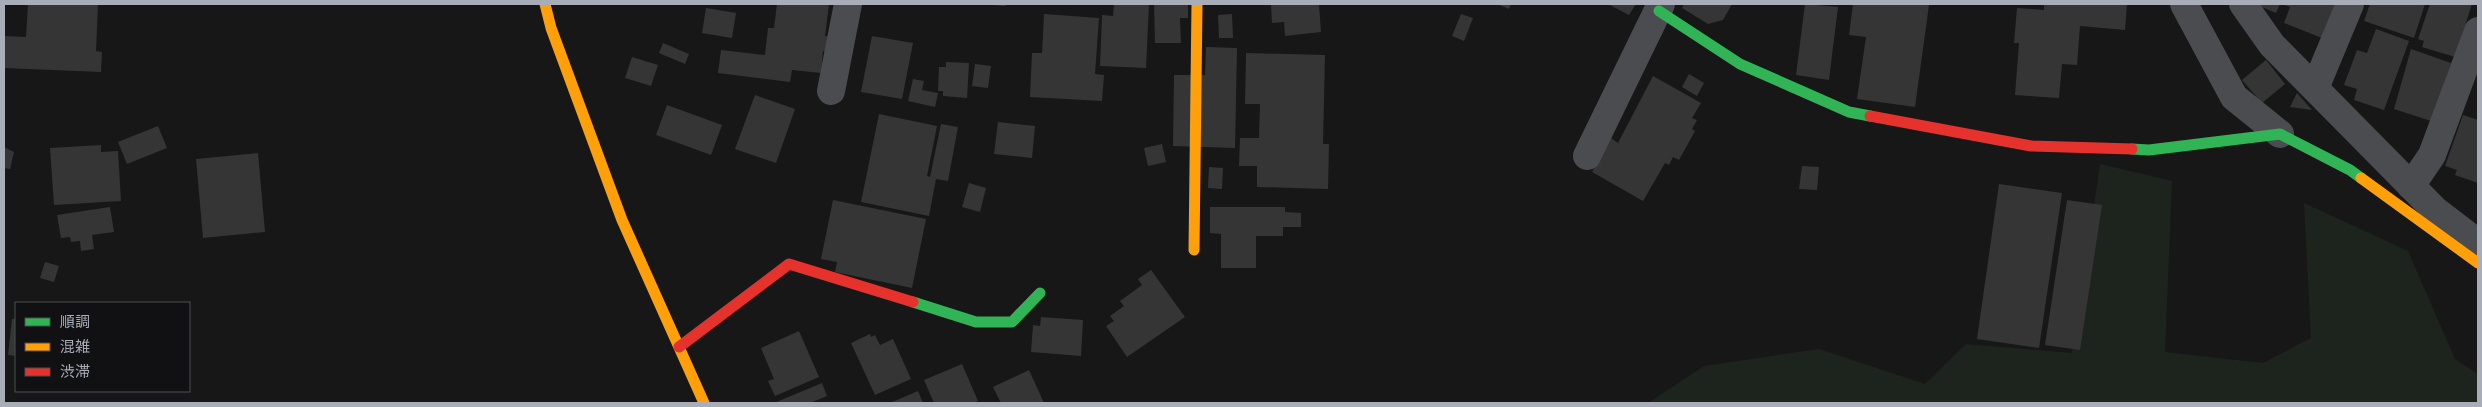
<svg xmlns="http://www.w3.org/2000/svg" width="2482" height="407" viewBox="0 0 2482 407" font-family="Ubuntu,'Noto Sans JP',sans-serif">
  <style>
    .green { fill: #1d241e }
    .building { fill: #353536 }
    .lines { fill: none; stroke-linecap: round; stroke-linejoin: round }
    .street { stroke: #4b4c50; stroke-width: 28 }
    .fast { stroke: #30b455; stroke-width: 11 }
    .slow { stroke: #ff9f0a; stroke-width: 11 }
    .jam { stroke: #e5322d; stroke-width: 11 }
  </style>
  <rect width="100%" height="100%" fill="#171717"/>
  <path class="green" d="M2100,164L2172,181L2165,352L2263,363L2311,338L2304,203L2408,251L2455,359L2478,374V403H1648L1704,366L1819,349L1925,384L1966,344L2072,353Z"/>
  <g class="building">
    <path d="M28,4H98L96,51L102,52L101,72L4,68V36L26,37Z"/>
    <path d="M777,4H829L825,36L831,37L829,52L823,51L821,73L792,70L790,82L718,73L721,50L765,55L768,28H774Z"/>
    <path d="M993,4H1006L1005,6L993,5Z"/>
    <path d="M1114,4H1149L1146,68L1100,66L1102,15L1113,16Z"/>
    <path d="M1154,4H1188V18H1180L1181,43H1155Z"/>
    <path d="M1271,4H1319L1321,32L1285,36L1284,22L1272,23Z"/>
    <path d="M1497,4H1511L1509,9Z"/>
    <path d="M1608,4H1636L1629,15Z"/>
    <path d="M1684,4H1732L1723,20L1708,24L1682,8Z"/>
    <path d="M1805,4L1838,7L1829,80L1796,75Z"/>
    <path d="M1853,4L1929,5L1915,107L1857,99L1866,37L1849,35Z"/>
    <path d="M2044,4H2127L2125,30L2080,26L2077,65L2062,64L2059,98L2015,95L2019,43H2014L2017,8L2044,10Z"/>
    <path d="M2255,4H2280L2276,13Z"/>
    <path d="M2282,4H2336L2322,38L2284,23L2290,7Z"/>
    <path d="M2370,4H2425L2414,38L2364,21Z"/>
    <path d="M2430,4H2472L2455,57L2422,47L2424,41L2418,39Z"/>
    <path d="M706,8L736,13L732,38L702,33Z"/>
    <path d="M1044,14L1099,18L1095,74L1104,75L1102,101L1030,97L1032,53H1042Z"/>
    <path d="M1232,14L1233,38H1219L1218,15Z"/>
    <path d="M1461,14L1473,18L1464,41L1452,36Z"/>
    <path d="M2376,29L2409,41L2384,110L2354,100L2357,89L2344,85L2357,50L2367,53Z"/>
    <path d="M872,36L913,43L902,99L861,92Z"/>
    <path d="M663,43L689,54L685,64L659,53Z"/>
    <path d="M1206,47L1237,48L1235,148L1173,146L1174,75H1205Z"/>
    <path d="M2411,49L2451,63L2431,121L2394,109Z"/>
    <path d="M1246,53L1325,55L1323,144H1329L1328,189L1257,187V166H1239L1240,138H1259L1260,104H1245Z"/>
    <path d="M632,57L658,65L651,86L625,78Z"/>
    <path d="M2266,60L2285,84L2262,103L2242,80Z"/>
    <path d="M946,62L969,63L967,98L943,96V91H938L939,67H946Z"/>
    <path d="M975,64L991,66L988,88L972,86Z"/>
    <path d="M1689,74L1704,83L1697,96L1682,87Z"/>
    <path d="M1653,76L1701,103L1692,118L1697,120L1692,129L1695,131L1679,160L1673,157L1669,165L1665,163L1643,201L1592,172L1611,138L1618,143Z"/>
    <path d="M913,79L924,81L922,90L938,93L935,107L908,101Z"/>
    <path d="M2297,93L2312,110L2290,107Z"/>
    <path d="M755,95L795,109L776,163L735,149Z"/>
    <path d="M667,105L722,125L711,155L656,135Z"/>
    <path d="M879,114L937,126L927,176L930,177L941,124L958,127L948,181L936,179L929,216L861,202Z"/>
    <path d="M2463,115L2478,120V183L2455,175L2457,170L2445,166Z"/>
    <path d="M998,122L1035,126L1032,158L994,154Z"/>
    <path d="M158,126L167,148L127,164L118,142Z"/>
    <path d="M1162,144L1166,162L1148,166L1144,148Z"/>
    <path d="M101,145V152L118,151L121,201L54,205L50,148Z"/>
    <path d="M4,147L14,152L10,169L4,168Z"/>
    <path d="M258,153L265,232L203,238L196,159Z"/>
    <path d="M1802,166L1819,167L1817,190L1799,189Z"/>
    <path d="M1209,167L1223,168L1222,189L1208,188Z"/>
    <path d="M969,183L986,188L980,212L962,207Z"/>
    <path d="M1999,184L2062,193L2039,348L1977,339Z"/>
    <path d="M833,200L926,219L912,288L835,272L837,262L821,259Z"/>
    <path d="M2067,200L2102,205L2080,350L2045,345Z"/>
    <path d="M110,207L114,232L92,235L94,249L81,251L80,241L71,242L70,237L61,238L57,215Z"/>
    <path d="M1210,207H1285V212L1301,213V227H1283V236H1256V268H1221V234L1210,233Z"/>
    <path d="M45,262L59,266L54,282L40,278Z"/>
    <path d="M1151,270L1185,317L1127,357L1106,326L1114,321L1110,316L1124,306L1120,301L1142,285L1138,279Z"/>
    <path d="M1041,317L1083,320L1081,356L1031,352L1033,325L1040,326Z"/>
    <path d="M12,319H16V356L8,355Z"/>
    <path d="M799,331L819,377L775,396L768,381L774,379L761,348Z"/>
    <path d="M870,334L871,337L875,335L880,345L893,339L911,379L875,395L851,343Z"/>
    <path d="M962,364L978,401L973,403H934L924,380Z"/>
    <path d="M1029,370L1044,403H1001L993,387Z"/>
    <path d="M822,383L827,396L810,403H774Z"/>
    <path d="M918,391L923,403H890Z"/>
  </g>
  <g class="lines">
    <g class="street">
      <path d="M2184,4L2234,97L2280,134"/>
      <path d="M2243,4L2272,45L2436,211L2478,243"/>
      <path d="M2315,88L2350,4"/>
      <path d="M831,91L848,4"/>
      <path d="M1587,156L1661,4"/>
      <path d="M2411,186L2432,155L2478,31"/>
    </g>
    <g class="fast">
      <path d="M1659,11L1740,64L1849,112L1870,116"/>
      <path d="M2132,149L2149,150L2280,134L2350,170L2361,178"/>
      <path d="M913,302L976,322H1012L1040,293"/>
    </g>
    <g class="slow">
      <path d="M545,4L551,28L622,220L704,403"/>
      <path d="M2361,178L2478,263"/>
      <path d="M1194,250L1197,4"/>
    </g>
    <g class="jam">
      <path d="M1870,116L2031,146L2132,149"/>
      <path d="M679,347L789,264L913,302"/>
    </g>
  </g>
  <rect width="2482" height="407" fill="none" stroke="#a8adb8" stroke-width="10"/>
  <rect x="15" y="302" width="175" height="90" fill="#111113" stroke="#4d4f55"/>
  <rect x="25" y="318" width="25" height="8" fill="#30b455" stroke="#4d4f55"/>
  <text x="60" y="327" font-size="15" fill="#a8adb8">順調</text>
  <rect x="25" y="343" width="25" height="8" fill="#ff9f0a" stroke="#4d4f55"/>
  <text x="60" y="352" font-size="15" fill="#a8adb8">混雑</text>
  <rect x="25" y="368" width="25" height="8" fill="#e5322d" stroke="#4d4f55"/>
  <text x="60" y="377" font-size="15" fill="#a8adb8">渋滞</text>
</svg>
